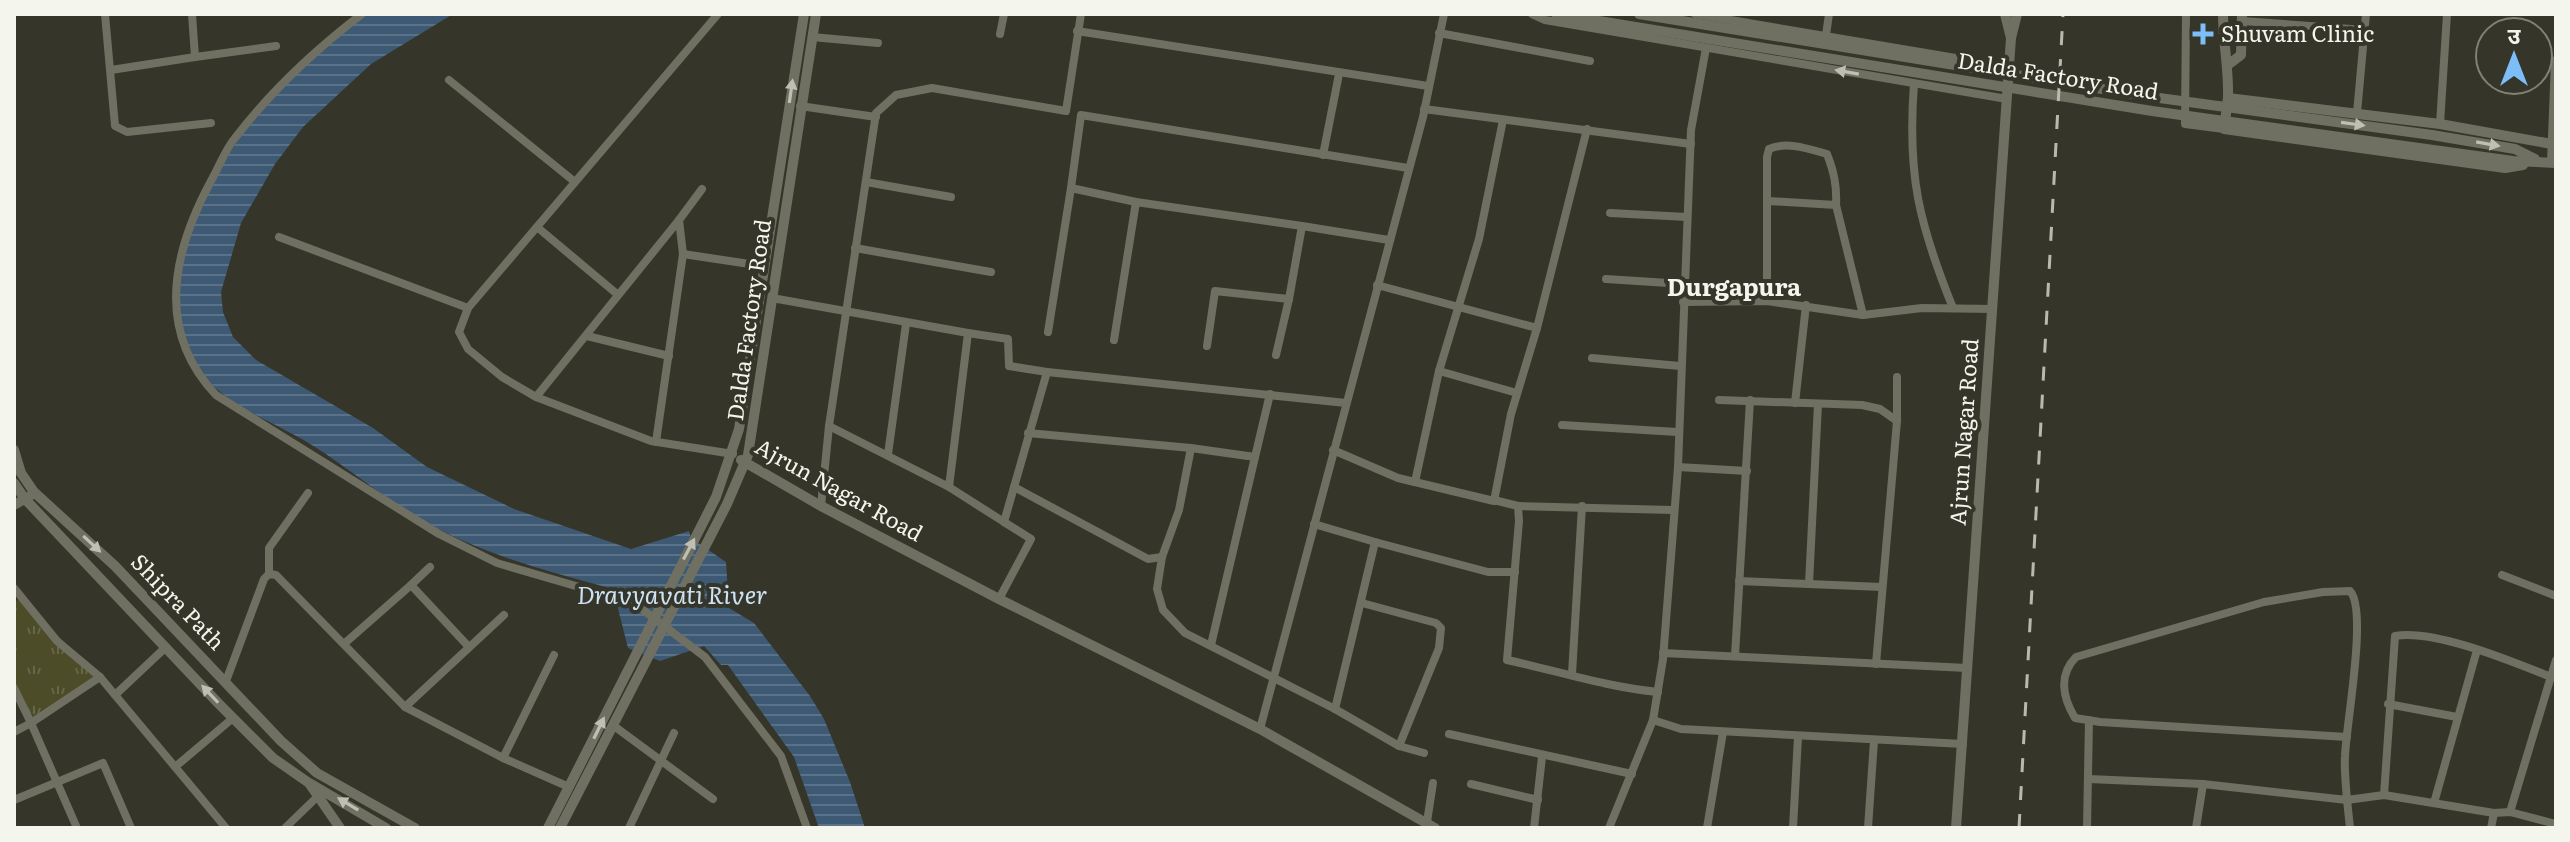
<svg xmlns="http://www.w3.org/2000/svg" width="2570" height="842" viewBox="0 0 2570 842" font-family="Literata,'Noto Sans Devanagari',serif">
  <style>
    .park { fill: url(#park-tufts) }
    .water { fill: url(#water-rules) }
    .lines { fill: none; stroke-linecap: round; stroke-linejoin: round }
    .minor { stroke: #6f7061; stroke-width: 8 }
    .tertiary { stroke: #6f7061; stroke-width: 10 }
    .rail { stroke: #b9baaf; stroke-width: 3; stroke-dasharray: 14 14; stroke-linecap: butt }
    .oneway { fill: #bfc0b4 }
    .poi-dot { fill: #7dbef9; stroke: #353629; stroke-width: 3 }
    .labels { text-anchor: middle; stroke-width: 8; stroke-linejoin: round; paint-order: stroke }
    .poi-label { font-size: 22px; fill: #f4f5ec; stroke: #353629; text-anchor: start }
    .street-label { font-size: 22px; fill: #f4f5ec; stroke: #353629 }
    .neighbourhood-label { font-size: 24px; font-weight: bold; fill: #f4f5ec; stroke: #353629 }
    .water-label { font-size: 24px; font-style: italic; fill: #cee2f6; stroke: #353629 }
  </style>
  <defs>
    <pattern id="park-tufts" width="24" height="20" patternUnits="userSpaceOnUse" patternTransform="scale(2)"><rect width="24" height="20" fill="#4c4c29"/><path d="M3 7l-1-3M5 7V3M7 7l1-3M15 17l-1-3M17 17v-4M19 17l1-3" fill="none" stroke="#666648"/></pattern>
    <pattern id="water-rules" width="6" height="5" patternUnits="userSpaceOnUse" patternTransform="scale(2)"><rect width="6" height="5" fill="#3d5973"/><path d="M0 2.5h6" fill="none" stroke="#5a7187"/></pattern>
  </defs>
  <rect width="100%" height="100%" fill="#353629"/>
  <path class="park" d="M20,599L100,677L31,723L14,688V602Z"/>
  <path class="water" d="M360,14H453L371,64L303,127L275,164L241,223L221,292L223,312L233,337L256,360L373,428L427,467L514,509L631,549L689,531L691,538L726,562L729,608L754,623L810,696L824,719L850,782L865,828H819L794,757L728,665H721L704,646L660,661L628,648L613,589C547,571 480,554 420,519C384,498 351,470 315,447C279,423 224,407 200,370C138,277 224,148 287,78C308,54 336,35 360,14Z"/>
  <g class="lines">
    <g class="minor">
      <path d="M105,14L115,126L127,132L211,123"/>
      <path d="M362,14C315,50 271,91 235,138C225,150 219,167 211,181C173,251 155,331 216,395L439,534L497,563L634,603L705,657L781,756L807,828"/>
      <path d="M718,14L468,308L459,332L468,349L502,377L536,397L651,441L733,454"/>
      <path d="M1532,14L1545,20L2007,99"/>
      <path d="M1695,14L2009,67"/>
      <path d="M2186,14L2185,124L2224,129"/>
      <path d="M2242,21L2365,30"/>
      <path d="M1077,31L1428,86"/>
      <path d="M1439,33L1590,61"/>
      <path d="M1000,34L1004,14"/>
      <path d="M1826,35L1829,14"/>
      <path d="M812,37L878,43"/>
      <path d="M195,57L276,46"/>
      <path d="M111,70L195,57L192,14"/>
      <path d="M449,80L575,182"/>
      <path d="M1914,84C1907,175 1919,224 1953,308"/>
      <path d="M800,106L876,117"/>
      <path d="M1424,109L1691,144"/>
      <path d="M2357,113L2366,14"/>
      <path d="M1503,120L1479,239L1439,371L1517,393"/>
      <path d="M2440,124L2447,14"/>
      <path d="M1323,155L1339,74"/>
      <path d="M866,182L951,197"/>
      <path d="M1768,201L1836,205"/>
      <path d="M1136,202L1071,188L1081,115L1408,168"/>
      <path d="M1610,213L1687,217"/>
      <path d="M679,220L702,189"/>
      <path d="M537,227L617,294"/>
      <path d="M279,237L468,308"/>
      <path d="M855,248L991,272"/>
      <path d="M683,254L763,266"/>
      <path d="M1606,279L1684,284"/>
      <path d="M1377,285L1537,328L1587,129"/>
      <path d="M772,298L968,333L949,487L829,426L876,113L896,95L932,88L1066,111L1081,14"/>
      <path d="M1767,301V157L1769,149C1787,141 1809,149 1827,154C1834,172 1837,186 1836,205L1863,315"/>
      <path d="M1683,302L1767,301L1863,315L1922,308L1993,309"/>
      <path d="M1048,332L1071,188"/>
      <path d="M587,336L669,356"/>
      <path d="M1114,340L1136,202L1302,226"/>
      <path d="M1207,346L1215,291L1289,299L1302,226L1389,240"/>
      <path d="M1276,355L1289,299"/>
      <path d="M1592,358L1680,366"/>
      <path d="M1047,372L1346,403"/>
      <path d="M536,397L679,220L683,254L656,442"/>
      <path d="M1719,400L1862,405L1880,409L1897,421"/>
      <path d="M1795,403L1806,305"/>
      <path d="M1562,425L1677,432"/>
      <path d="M1191,448L1255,457L1270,394"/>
      <path d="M1333,450L1398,478L1494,501L1511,414L1537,328"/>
      <path d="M888,454L906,324"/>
      <path d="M1678,467L1747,471"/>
      <path d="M1415,482L1439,371"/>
      <path d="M949,487L1004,522L1047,372L1009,366L1008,339L968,333"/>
      <path d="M1014,487L1148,559L1162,557L1179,510L1191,448L1028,433"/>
      <path d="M1494,500L1518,506L1519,521L1507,660C1558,671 1606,687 1658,692"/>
      <path d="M821,506L829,426"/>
      <path d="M1518,506L1672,510"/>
      <path d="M1314,524L1375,542L1335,709"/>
      <path d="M1375,542L1488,572H1515"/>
      <path d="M1162,557L1157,589L1163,610L1185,633L1335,709L1399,746L1424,753"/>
      <path d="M269,574V548L308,493"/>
      <path d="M2502,575L2556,596"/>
      <path d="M1739,581L1882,587"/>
      <path d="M1809,584L1818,404"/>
      <path d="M411,585L430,567"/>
      <path d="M14,588L57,641L100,677L226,828"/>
      <path d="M999,599L1031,539L1004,522"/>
      <path d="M1362,603L1436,623L1441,628L1439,648L1399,746"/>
      <path d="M345,643L411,585L468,646"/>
      <path d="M1211,645L1255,457"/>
      <path d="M1663,653L1967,668"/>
      <path d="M1735,656L1750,400"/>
      <path d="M1876,664L1897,421V377"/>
      <path d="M1572,674L1582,506"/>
      <path d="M226,681L264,579L269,574L276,575L405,707L503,758L569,787"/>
      <path d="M14,688L31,723L14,732"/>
      <path d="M115,695L166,647"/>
      <path d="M2388,704L2457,717"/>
      <path d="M405,707L504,615"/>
      <path d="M1653,720L1681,729L1963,744"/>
      <path d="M614,726L713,799"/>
      <path d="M1260,729L1423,117L1444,14"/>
      <path d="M1449,734L1632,774"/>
      <path d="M503,758L554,655"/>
      <path d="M175,767L233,718"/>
      <path d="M2089,779L2203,784L2347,800C2346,785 2344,770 2345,756C2346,725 2368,610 2350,591L2323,592L2264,602L2076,657C2058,675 2063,698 2075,718L2100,722L2347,737"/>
      <path d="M1471,784L1538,800"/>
      <path d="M2384,795L2395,636C2435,629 2513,662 2551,677"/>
      <path d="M14,800L103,763L131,828"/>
      <path d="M2434,803L2477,650"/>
      <path d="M2510,812L2556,660"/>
      <path d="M1427,822L1433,783"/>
      <path d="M77,828L31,723L100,677"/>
      <path d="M285,828L317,797"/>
      <path d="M629,828L674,733"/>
      <path d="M1534,828L1542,757"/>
      <path d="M1609,828L1653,720L1663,659L1678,467L1691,130L1706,48"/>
      <path d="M1707,828L1723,732"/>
      <path d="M1793,828L1798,737"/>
      <path d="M1868,828L1874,741"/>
      <path d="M2087,828L2089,720"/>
      <path d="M2196,828L2203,784"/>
      <path d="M2350,828L2347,800L2384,795L2494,813L2510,812L2556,824"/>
      <path d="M2491,828L2494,813"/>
    </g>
    <g class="tertiary">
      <path d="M1556,14L2152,111L2513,161L2556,163"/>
      <path d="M1639,14L2152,97L2432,135L2515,149L2535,159"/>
      <path d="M2005,14L2011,38"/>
      <path d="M2223,14C2223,44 2229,68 2228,98"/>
      <path d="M2229,64L2241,55L2242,14"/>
      <path d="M2552,162L2556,61"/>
      <path d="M2523,165L2505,168L2224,129L2228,98L2440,124L2552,144"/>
      <path d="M14,450L21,473L34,492L115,566L281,741L317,773L415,828"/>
      <path d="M741,460L821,506L999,599L1260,729L1435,828"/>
      <path d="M14,483L25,499L219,704L273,758L309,783L340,828"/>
      <path d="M14,505L30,496"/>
      <path d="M311,784L386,828"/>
      <path d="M548,828L716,497L739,429L804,14"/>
      <path d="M560,828L727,504L748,455L816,14"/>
      <path d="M1956,828L2011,38L2017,14"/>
    </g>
    <path class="rail" d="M2019,828L2063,14"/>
  </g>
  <defs><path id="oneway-solid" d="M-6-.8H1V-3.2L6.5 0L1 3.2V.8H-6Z" transform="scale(2)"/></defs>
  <g class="oneway">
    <use href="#oneway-solid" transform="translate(1847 72) rotate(-170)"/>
    <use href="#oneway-solid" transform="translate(791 91) rotate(-82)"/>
    <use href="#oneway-solid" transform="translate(2353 124) rotate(8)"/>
    <use href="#oneway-solid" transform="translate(2488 144) rotate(10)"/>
    <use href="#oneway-solid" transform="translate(92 544) rotate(43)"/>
    <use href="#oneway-solid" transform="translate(689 549) rotate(-62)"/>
    <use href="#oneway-solid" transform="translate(210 694) rotate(-133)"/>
    <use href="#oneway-solid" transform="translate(599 728) rotate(-64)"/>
    <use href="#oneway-solid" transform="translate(348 804) rotate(-149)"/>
  </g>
  <path class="poi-dot" d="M2199 22h8v8h8v8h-8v8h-8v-8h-8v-8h8z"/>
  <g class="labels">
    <g class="poi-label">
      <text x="2221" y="42">Shuvam Clinic</text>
    </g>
    <g class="street-label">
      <text transform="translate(2058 76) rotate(9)" y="8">Dalda Factory Road</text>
      <text transform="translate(749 320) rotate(-82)" y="8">Dalda Factory Road</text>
      <text transform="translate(1964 432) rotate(-86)" y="8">Ajrun Nagar Road</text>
      <text transform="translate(839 490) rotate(29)" y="8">Ajrun Nagar Road</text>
      <text transform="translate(178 602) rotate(46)" y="8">Shipra Path</text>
    </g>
    <g class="neighbourhood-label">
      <text x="1734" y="296">Durgapura</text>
    </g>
    <g class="water-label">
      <text x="672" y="604">Dravyavati River</text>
    </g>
  </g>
  <rect width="2570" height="842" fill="none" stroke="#f4f5ec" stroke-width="32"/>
  <g transform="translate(2514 56)"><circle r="38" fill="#353629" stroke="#818277" stroke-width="2"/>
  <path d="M0-6L14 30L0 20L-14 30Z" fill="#7dbef9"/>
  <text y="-12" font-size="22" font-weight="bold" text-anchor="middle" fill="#f4f5ec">उ</text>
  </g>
</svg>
